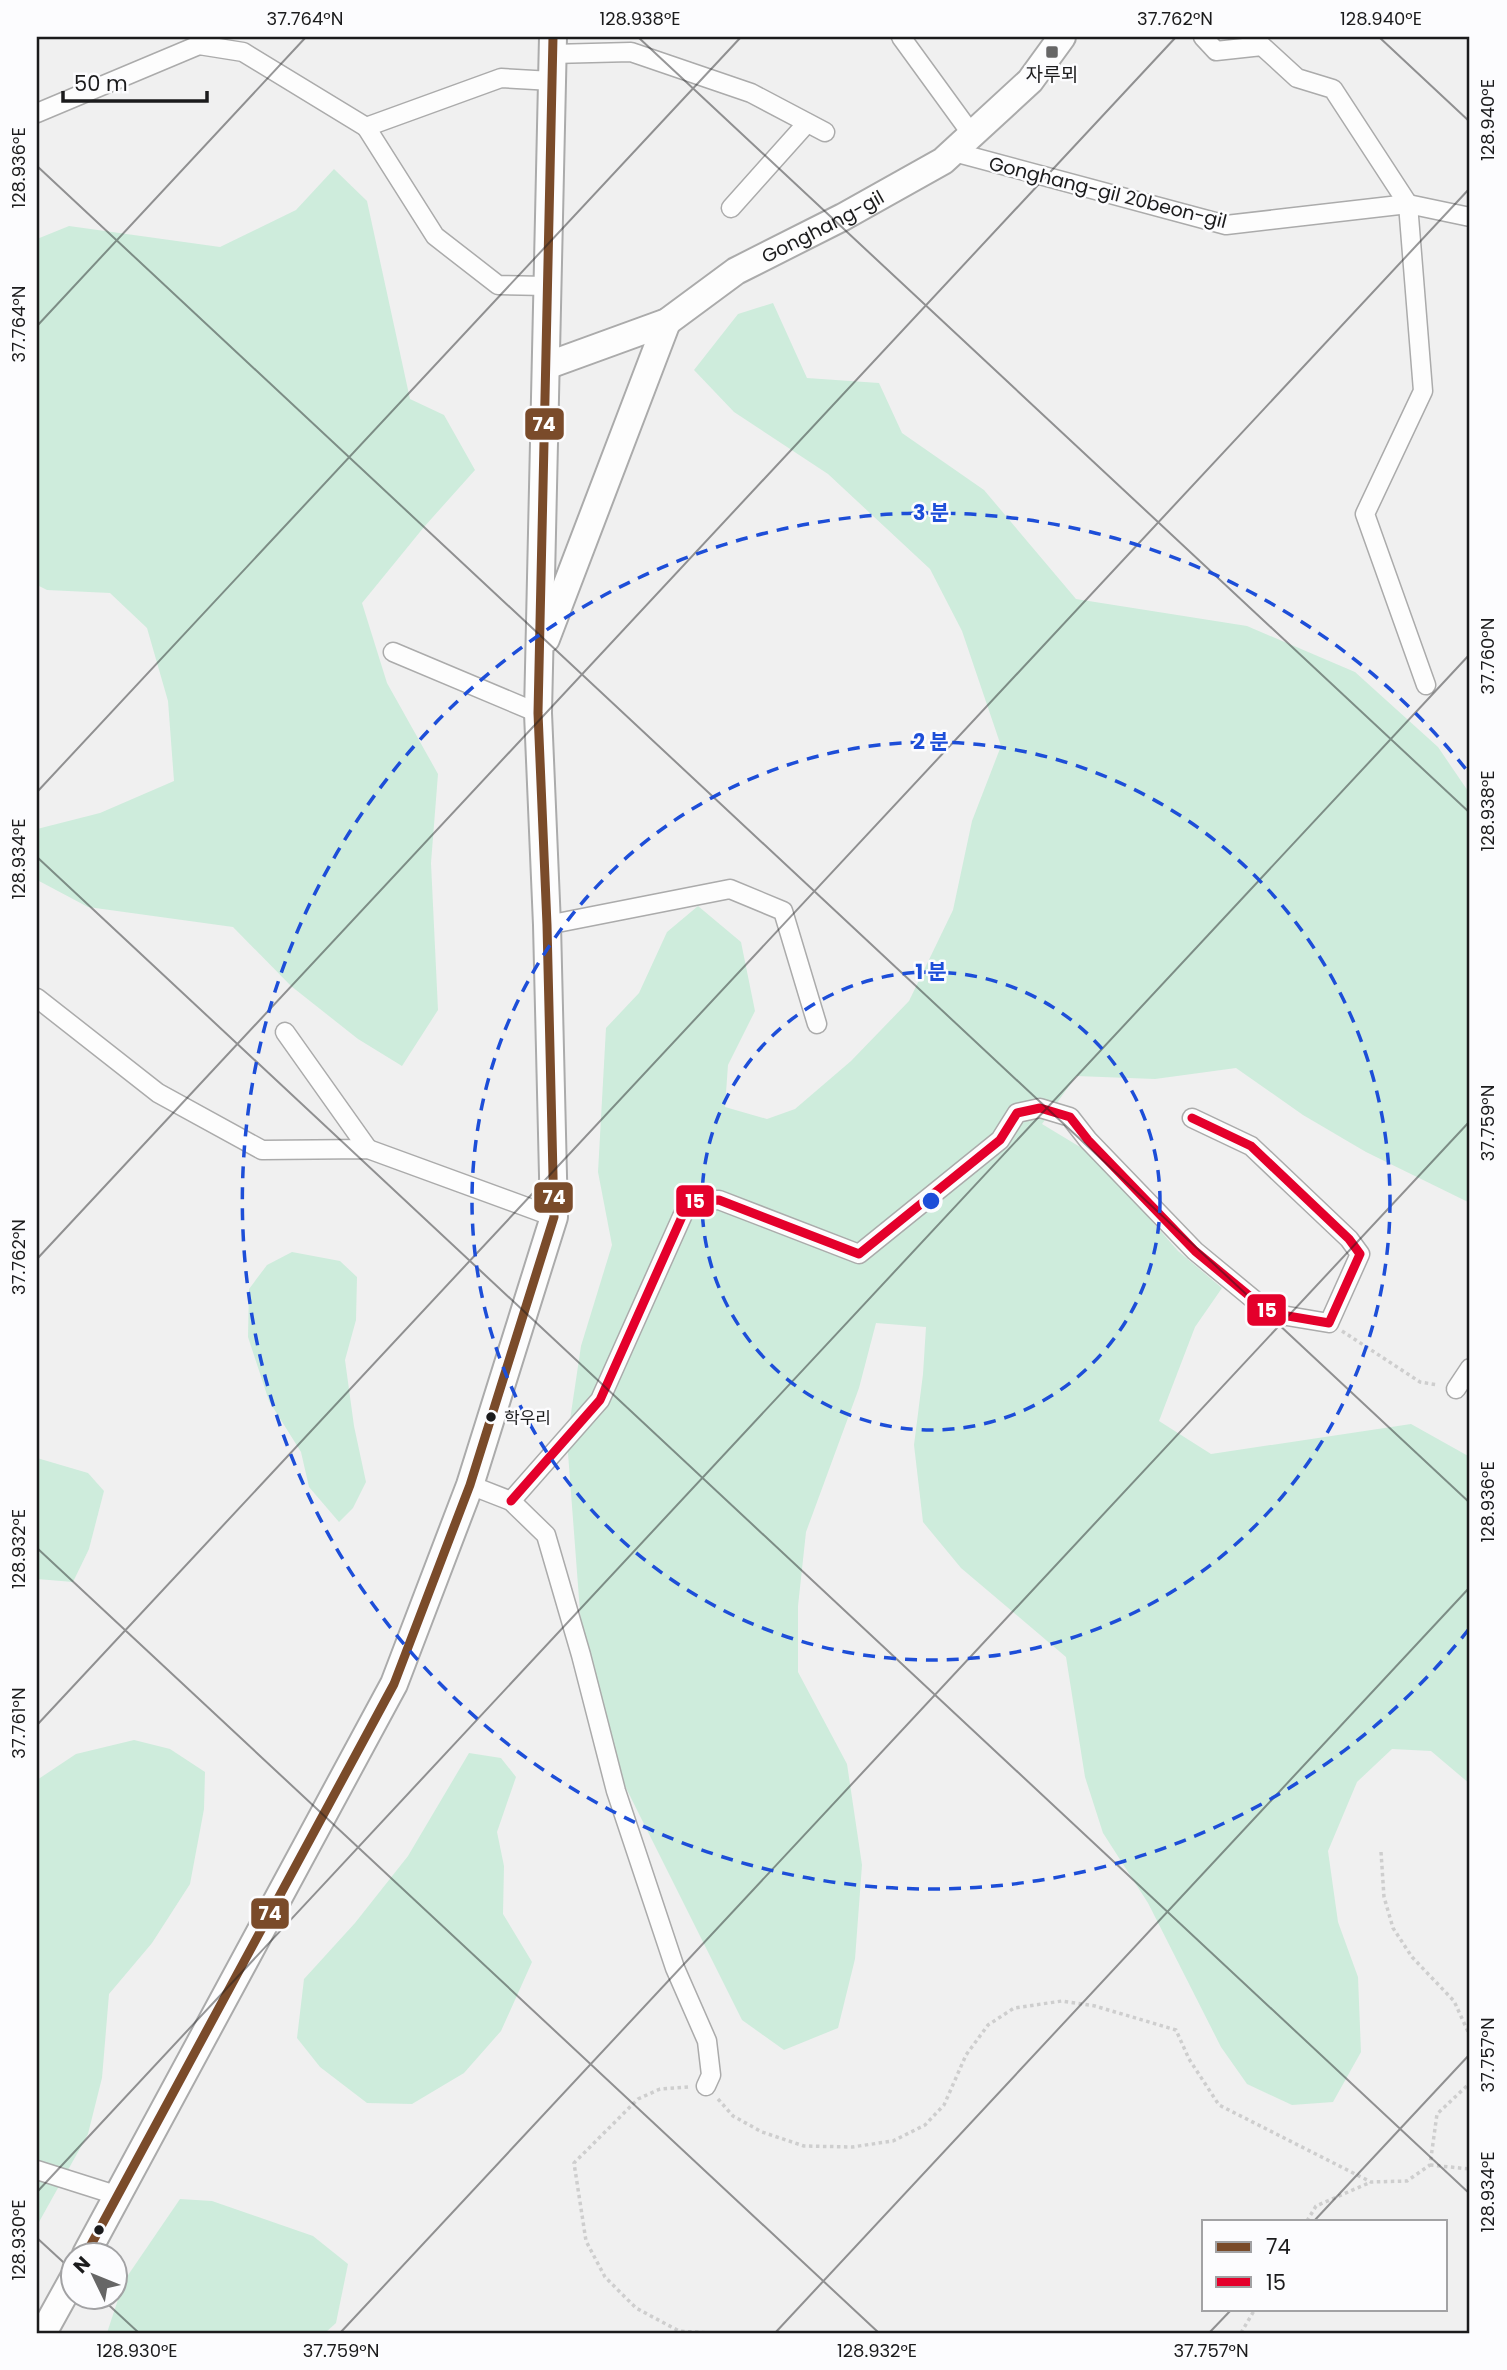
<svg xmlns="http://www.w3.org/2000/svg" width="1507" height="2370" viewBox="0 0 1507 2370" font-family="Poppins,'Noto Sans KR',sans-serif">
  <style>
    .green { fill: #ceecdc }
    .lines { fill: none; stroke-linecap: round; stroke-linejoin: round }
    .street-casing { stroke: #ababab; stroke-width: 21 }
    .secondary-casing { stroke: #ababab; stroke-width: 30 }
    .path { stroke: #cecece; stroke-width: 3.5; stroke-dasharray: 3.5 3.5; stroke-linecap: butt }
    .street { stroke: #fdfdfd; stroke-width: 18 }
    .secondary { stroke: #fdfdfd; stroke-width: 26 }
    .bus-1-casing { stroke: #fcfcfe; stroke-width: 14 }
    .bus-2-casing { stroke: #fcfcfe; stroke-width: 14 }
    .bus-1 { stroke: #7a4b2a; stroke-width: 9 }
    .bus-2 { stroke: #e4002b; stroke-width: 9 }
    .ticks { fill: none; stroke: #1b1b1c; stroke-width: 2; stroke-opacity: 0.45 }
    .ring { fill: none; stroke: #1d4ed8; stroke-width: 3.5; stroke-dasharray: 12 9 }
    .poi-dot { fill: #666; stroke: #fcfcfe; stroke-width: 2.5 }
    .bus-dot { fill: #1b1b1c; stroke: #fcfcfe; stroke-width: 2.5 }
    .labels { text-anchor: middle; stroke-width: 5; stroke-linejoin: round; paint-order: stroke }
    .bus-label { font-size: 17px; fill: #1b1b1c; stroke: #fcfcfe; text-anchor: start }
    .poi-label { font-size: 19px; fill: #1b1b1c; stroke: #fcfcfe }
    .street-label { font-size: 19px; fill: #1b1b1c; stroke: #fcfcfe }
    .centre { fill: #1d4ed8; stroke: #fcfcfe; stroke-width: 3.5 }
    .ring-label { font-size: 21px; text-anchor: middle; font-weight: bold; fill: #1d4ed8; stroke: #fcfcfe; stroke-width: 5; stroke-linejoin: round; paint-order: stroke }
    .line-badge { stroke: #fcfcfe; stroke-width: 2.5 }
    .badge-label { font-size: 19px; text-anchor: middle; font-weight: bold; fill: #fff }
    .neatline { fill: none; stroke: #1b1b1c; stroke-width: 2.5 }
    .ticks-label { font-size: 18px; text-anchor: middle; fill: #1b1b1c }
  </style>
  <rect width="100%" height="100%" fill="#f0f0f0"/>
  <g class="green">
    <path d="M334,169L367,201L410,399L444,415L475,470L424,527L362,603L387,683L438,774L431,863L438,1010L402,1066L358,1039L291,986L233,927L88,907L39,881L37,869V829L100,813L174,781L168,701L147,628L110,593L47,590L37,585V239L69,226L220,247L296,210Z"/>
    <path d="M773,303L807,378L879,383L902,433L984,490L1076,599L1247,626L1355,672L1438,747L1470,794V1203L1366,1152L1303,1115L1236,1068L1155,1079L1076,1076L1042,1124L1095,1156L1178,1251L1222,1288L1195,1327L1159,1421L1211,1454L1411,1424L1470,1457V1784L1431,1751L1392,1749L1357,1782L1328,1851L1338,1922L1358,1977L1361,2052L1333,2102L1292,2105L1247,2084L1221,2047L1148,1903L1103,1833L1085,1777L1066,1657L961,1568L923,1522L914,1445L923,1374L926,1327L876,1323L859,1388L806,1532L798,1606V1672L847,1764L862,1865L855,1959L838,2028L784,2050L742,2020L603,1742L581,1625L567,1440L581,1346L612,1245L598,1172L606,1028L639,993L667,932L698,906L741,942L755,1011L728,1065L725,1107L767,1119L795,1109L851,1061L909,1001L953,910L972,821L1001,746L962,631L930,569L828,474L734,412L694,370L738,314Z"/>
    <path d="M292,1252L340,1261L357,1277L356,1320L345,1360L354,1426L366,1482L353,1508L339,1522L309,1487L301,1452L269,1401L248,1337L249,1289L267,1265Z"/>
    <path d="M37,1458L88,1473L104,1491L89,1549L73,1582L37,1579Z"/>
    <path d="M134,1740L170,1749L205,1772L204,1809L190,1884L152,1943L109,1994L102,2078L88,2134L39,2222L37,2220V1780L76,1754Z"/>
    <path d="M469,1753L501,1758L516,1777L497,1832L504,1866L503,1914L532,1962L501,2031L464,2073L412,2104L367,2103L320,2067L297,2038L304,1979L355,1923L408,1856Z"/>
    <path d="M180,2199L212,2201L313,2236L348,2264L336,2323L325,2333H107L124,2281Z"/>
  </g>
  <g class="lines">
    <defs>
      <g id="street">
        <path d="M901,37L973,136"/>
        <path d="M1203,37L1216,51L1262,46L1297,78L1333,89L1408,204L1423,391L1365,514L1426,685"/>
        <path d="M552,54L631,52L751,93L825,132"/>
        <path d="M37,113L199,45L243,52L366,127"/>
        <path d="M954,152L1226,225L1408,204L1470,217"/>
        <path d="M731,208L807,123"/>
        <path d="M547,286L498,285L435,236L366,127L501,78L552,81"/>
        <path d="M393,652L538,713"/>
        <path d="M547,925L730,889L783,911L817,1024"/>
        <path d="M37,998L158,1093L262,1150L368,1149L554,1217"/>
        <path d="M285,1032L368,1149"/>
        <path d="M1456,1389L1470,1368"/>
        <path d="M470,1485L511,1501L546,1535L581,1655L616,1791L675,1968L707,2041L711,2075L706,2086"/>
        <path d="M511,1501L600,1400L689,1201L719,1200L859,1254L1000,1140L1017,1113L1040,1108L1070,1117L1088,1140L1195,1251L1270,1313L1329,1323L1360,1254L1349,1239L1251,1146L1192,1118"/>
        <path d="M37,2170L119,2196"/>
      </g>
      <g id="secondary">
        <path id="s1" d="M546,366L667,322L736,271L843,217L943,161L1030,81L1062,37"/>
        <path d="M546,639L667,322"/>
        <path d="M86,2254L394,1684L470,1485L554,1217L547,925L538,713L553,37"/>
        <path d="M43,2333L74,2277"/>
      </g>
    </defs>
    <use href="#street" class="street-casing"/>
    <use href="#secondary" class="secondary-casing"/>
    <g class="path">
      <path d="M1342,1331L1420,1382L1438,1385"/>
      <path d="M1381,1852L1384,1897L1393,1928L1412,1957L1454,2001L1470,2036"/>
      <path d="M688,2087L660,2089L638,2099L574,2163L586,2241L605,2277L636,2308L679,2331L708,2333"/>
      <path d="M718,2099L733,2116L762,2132L804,2146L852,2147L893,2141L925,2125L944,2105L966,2055L988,2025L1014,2008L1062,2001L1095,2006L1176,2030L1189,2059L1219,2105L1371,2182L1407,2181L1430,2165L1437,2114L1470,2083"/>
      <path d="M1430,2165L1470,2169"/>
      <path d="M1307,2221L1316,2206L1371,2182"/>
      <path d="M1241,2333L1255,2309"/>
    </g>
    <use href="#street" class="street"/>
    <use href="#secondary" class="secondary"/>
    <defs>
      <path id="bus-1" d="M86,2254L394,1684L470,1485L554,1217L547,925L538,713L553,37"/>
      <path id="bus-2" d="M511,1501L600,1400L689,1201L719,1200L859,1254L1000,1140L1017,1113L1040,1108L1070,1117L1088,1140L1195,1251L1270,1313L1329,1323L1360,1254L1349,1239L1251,1146L1192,1118"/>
    </defs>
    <use href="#bus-1" class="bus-1-casing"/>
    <use href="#bus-2" class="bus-2-casing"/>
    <use href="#bus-1" class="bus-1"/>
    <use href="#bus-2" class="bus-2"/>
  </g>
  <path class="ticks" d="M638,37L1470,813M1379,37L1470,122M37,166L1470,1503M37,326L306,37M37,792L741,37M37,857L1470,2194M37,1259L1176,37M37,1548L879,2333M37,1725L1470,188M37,2192L1470,654M1314,2221L1470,2054M37,2238L74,2272M99,2296L139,2333M340,2333L1470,1121M775,2333L1470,1587M1209,2333L1232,2309"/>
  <g class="ring">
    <circle cx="931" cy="1201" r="229"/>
    <circle cx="931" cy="1201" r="459"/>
    <path d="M1469 1629A688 688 0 1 1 1469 773"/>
  </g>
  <rect class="poi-dot" x="1045" y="45" width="14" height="14" rx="3.5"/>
  <g class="bus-dot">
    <circle cx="491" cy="1417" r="6"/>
    <circle cx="99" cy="2230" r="6"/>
  </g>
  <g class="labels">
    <g class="bus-label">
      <text x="504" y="1424">학우리</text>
    </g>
    <g class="poi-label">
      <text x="1052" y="81">자루뫼</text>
    </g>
    <g class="street-label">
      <text transform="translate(1108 192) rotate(14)" y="7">Gonghang-gil 20beon-gil</text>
      <text dy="7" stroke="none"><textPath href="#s1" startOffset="312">Gonghang-gil</textPath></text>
    </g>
  </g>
  <circle cx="931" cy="1201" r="10" class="centre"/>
  <g class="ring-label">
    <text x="931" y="520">3 분</text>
    <text x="931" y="749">2 분</text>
    <text x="931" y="979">1 분</text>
  </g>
  <g class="line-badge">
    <rect x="524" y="407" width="41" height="34" rx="7" fill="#7a4b2a"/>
    <rect x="533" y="1181" width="41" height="33" rx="7" fill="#7a4b2a"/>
    <rect x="675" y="1184" width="40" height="34" rx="7" fill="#e4002b"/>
    <rect x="1246" y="1293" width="41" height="34" rx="7" fill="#e4002b"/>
    <rect x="250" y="1897" width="40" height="33" rx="7" fill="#7a4b2a"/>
  </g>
  <g class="badge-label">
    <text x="544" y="431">74</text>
    <text x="554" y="1204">74</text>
    <text x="695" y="1208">15</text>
    <text x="1267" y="1317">15</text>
    <text x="270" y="1920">74</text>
  </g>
  <rect width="1507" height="2370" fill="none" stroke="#fcfcfe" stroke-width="77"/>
  <rect x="1202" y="2220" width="245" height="91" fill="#fcfcfe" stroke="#a2a2a4" stroke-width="2"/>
  <rect x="1216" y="2242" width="35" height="10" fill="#7a4b2a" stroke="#a2a2a4" stroke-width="2"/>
  <text x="1266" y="2254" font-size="21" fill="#1b1b1c">74</text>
  <rect x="1216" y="2277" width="35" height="10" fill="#e4002b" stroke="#a2a2a4" stroke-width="2"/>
  <text x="1266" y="2290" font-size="21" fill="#1b1b1c">15</text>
  <g transform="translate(94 2276) rotate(313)"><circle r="33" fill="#fcfcfe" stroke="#a2a2a4" stroke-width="2"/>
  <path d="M0-5L12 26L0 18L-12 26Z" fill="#666666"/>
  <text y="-10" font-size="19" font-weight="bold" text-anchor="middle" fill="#1b1b1c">N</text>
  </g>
  <path d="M63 91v10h144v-10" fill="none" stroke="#1b1b1c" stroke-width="3.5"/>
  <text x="74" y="91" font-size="21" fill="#1b1b1c" stroke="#fcfcfe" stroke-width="5" paint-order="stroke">50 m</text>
  <rect x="38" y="38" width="1430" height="2294" class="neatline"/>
  <g class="ticks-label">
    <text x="305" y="25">37.764°N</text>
    <text x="640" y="25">128.938°E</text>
    <text x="1175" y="25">37.762°N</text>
    <text x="1381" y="25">128.940°E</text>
    <text transform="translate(1488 120) rotate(-90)" y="6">128.940°E</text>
    <text transform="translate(19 168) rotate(-90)" y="6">128.936°E</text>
    <text transform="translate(19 324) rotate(-90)" y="6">37.764°N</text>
    <text transform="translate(1488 656) rotate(-90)" y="6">37.760°N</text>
    <text transform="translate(1488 811) rotate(-90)" y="6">128.938°E</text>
    <text transform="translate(19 859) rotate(-90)" y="6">128.934°E</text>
    <text transform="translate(1488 1123) rotate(-90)" y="6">37.759°N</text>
    <text transform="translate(19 1257) rotate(-90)" y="6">37.762°N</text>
    <text transform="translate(1488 1502) rotate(-90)" y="6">128.936°E</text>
    <text transform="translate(19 1549) rotate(-90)" y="6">128.932°E</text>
    <text transform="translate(19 1723) rotate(-90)" y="6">37.761°N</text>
    <text transform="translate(1488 2055) rotate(-90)" y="6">37.757°N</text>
    <text transform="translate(1488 2192) rotate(-90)" y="6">128.934°E</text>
    <text transform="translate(19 2240) rotate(-90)" y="6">128.930°E</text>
    <text x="137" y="2357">128.930°E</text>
    <text x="341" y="2357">37.759°N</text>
    <text x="877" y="2357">128.932°E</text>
    <text x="1211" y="2357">37.757°N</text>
  </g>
</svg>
